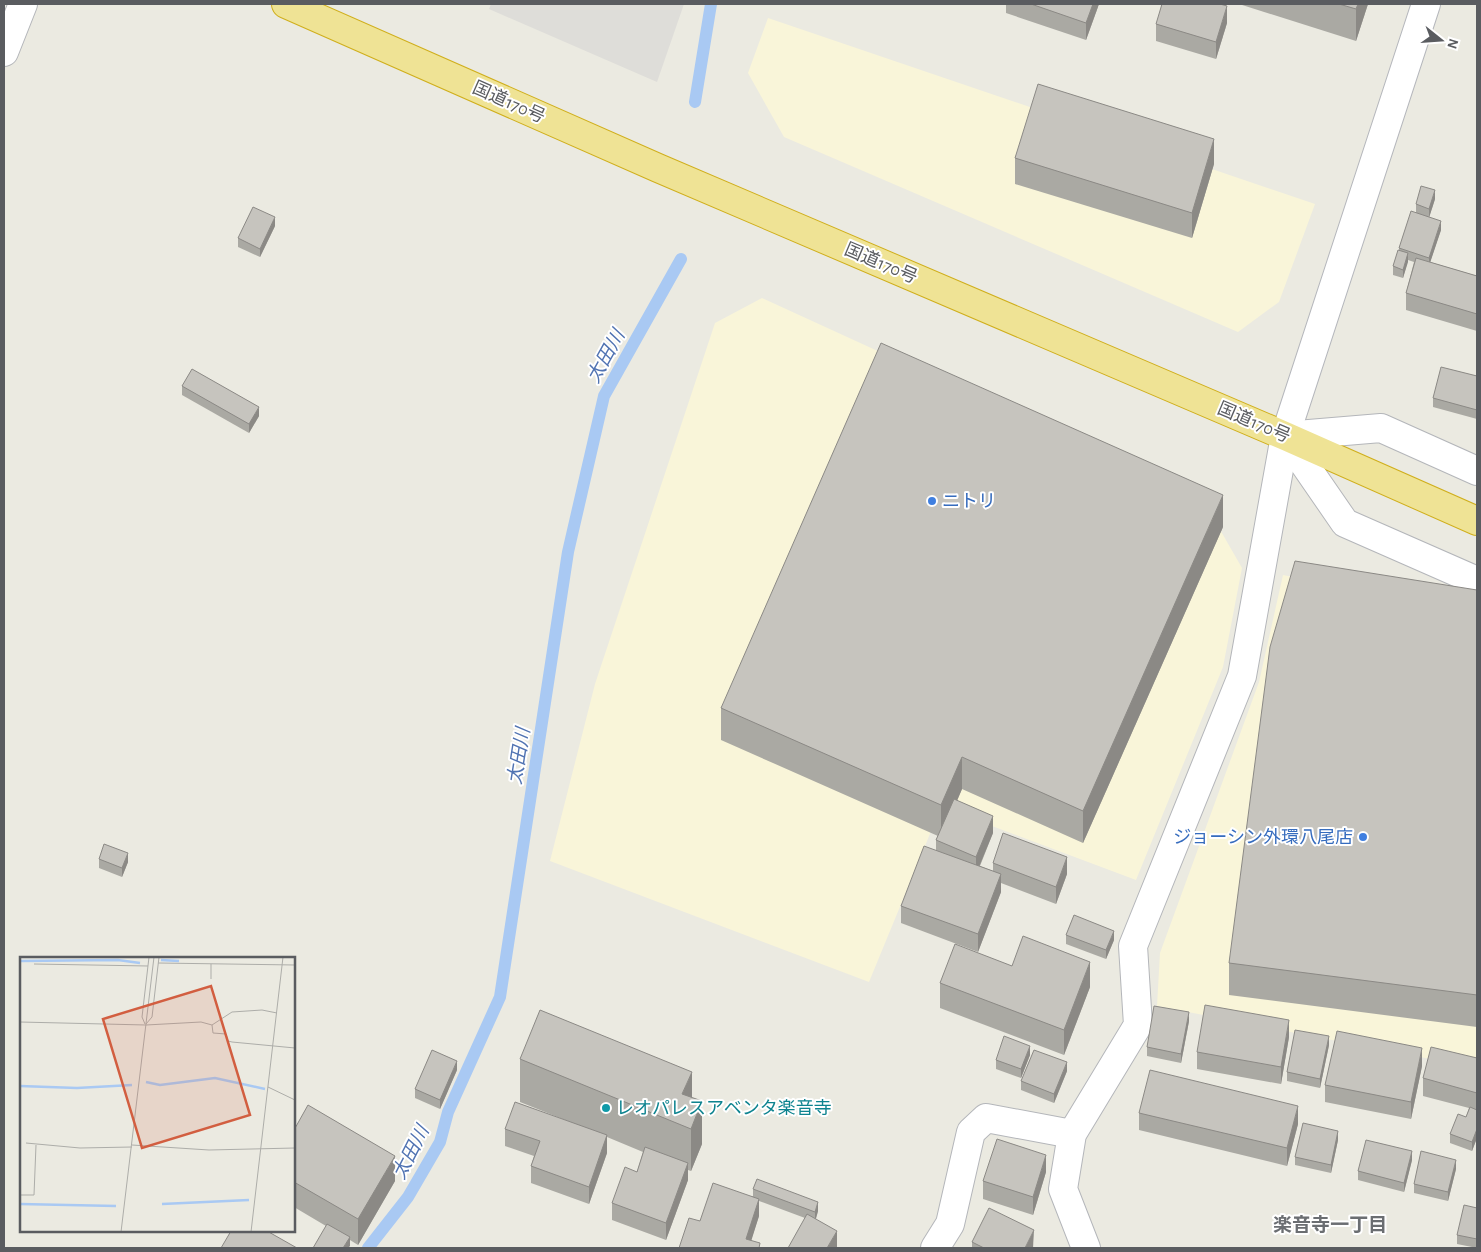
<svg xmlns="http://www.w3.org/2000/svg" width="1481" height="1252" viewBox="0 0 1481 1252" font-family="'Alegreya Sans','Noto Sans JP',sans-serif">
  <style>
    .commercial { fill: #f9f5d9 }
    .industrial { fill: #deddd9 }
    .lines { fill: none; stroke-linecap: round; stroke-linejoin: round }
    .stream { stroke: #a9c9f3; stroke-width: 12 }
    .street-casing { stroke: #b4b6ba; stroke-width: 30 }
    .secondary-casing { stroke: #b5b7bc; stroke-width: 30 }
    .highway-casing { stroke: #d0af1c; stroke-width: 30 }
    .street { stroke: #fff; stroke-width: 28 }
    .secondary { stroke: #fff; stroke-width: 28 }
    .highway { stroke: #efe395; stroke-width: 28 }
    .wall { fill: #aaa9a3 }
    .shaded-wall { fill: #8b8985 }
    .building { fill: #c6c4be; stroke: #8b8985 }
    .shop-dot { fill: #3f7fe0; stroke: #fff; stroke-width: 2 }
    .culture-dot { fill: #0f9aa8; stroke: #fff; stroke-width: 2 }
    .labels { text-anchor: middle; stroke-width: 4; stroke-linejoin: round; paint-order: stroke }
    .street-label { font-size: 18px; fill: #5a5c60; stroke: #fff }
    .shop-label { font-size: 18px; fill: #366cbe; stroke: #fff; text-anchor: start }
    .culture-label { font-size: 18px; fill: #0d838f; stroke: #fff; text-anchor: start }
    .water-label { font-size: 19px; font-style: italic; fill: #5073b2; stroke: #fff }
    .neighbourhood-label { font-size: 19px; font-weight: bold; fill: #6b6e72; stroke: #fff }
    .inset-river { fill: none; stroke: #a9c9f3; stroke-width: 2.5 }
    .inset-road { fill: none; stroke: #adada9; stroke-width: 1 }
    .view { fill: #d25e40; fill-opacity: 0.15; stroke: #d25e40; stroke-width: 2.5 }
    .inset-edge { fill: none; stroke: #5a5c60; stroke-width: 2.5 }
  </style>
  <rect width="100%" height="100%" fill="#ebeae1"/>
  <g class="commercial">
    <path d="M768,18L1315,204L1279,302L1238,332L784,137L748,73Z"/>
    <path d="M762,298L1203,500L1242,568L1223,667L1136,880L941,807L869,982L550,861L595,684L715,323Z"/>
    <path d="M1283,575L1477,615V1068L1157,1006L1160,953L1259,682Z"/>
  </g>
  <path class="industrial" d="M491,4H684L657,82L489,9Z"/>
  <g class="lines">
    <g class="stream">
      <path d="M695,102L711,4"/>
      <path d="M368,1248L408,1197L440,1142L448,1112L500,997L568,552L604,396L681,259"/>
    </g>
    <defs>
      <g id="street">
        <path d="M4,52L23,4"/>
        <path d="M1285,436L1345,523L1477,581"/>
        <path d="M1285,436L1381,428L1477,471"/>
        <path d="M935,1248L950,1224L971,1132L986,1118L1072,1134"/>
        <path d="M1086,1248L1063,1189L1072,1134L1138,1025L1133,946L1242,676L1285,436"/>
      </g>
      <path id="secondary" d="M1285,436L1426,4"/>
      <path id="highway" d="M286,4L658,168L1285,436L1477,521"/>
    </defs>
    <use href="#street" class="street-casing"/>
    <use href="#secondary" class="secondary-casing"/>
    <use href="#highway" class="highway-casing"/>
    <use href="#street" class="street"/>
    <use href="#secondary" class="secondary"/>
    <use href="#highway" class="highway"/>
  </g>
  <g class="wall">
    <path d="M1006,4H1099L1086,40L1006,13Z"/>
    <path d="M1239,4H1368L1356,41Z"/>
    <path d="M1227,23L1216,59L1156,41V24Z"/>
    <path d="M1015,158L1214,164L1192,238L1015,184Z"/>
    <path d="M1435,199L1429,217L1441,230L1430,262L1477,276V331L1406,310V293L1414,262L1408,260L1403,278L1393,275V266L1399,250V248L1416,213V204Z"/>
    <path d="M275,226L260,257L238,247V238Z"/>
    <path d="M1477,376V419L1433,407V398Z"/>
    <path d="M182,386L259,416L249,433L182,395Z"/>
    <path d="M1223,527L1083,843L962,789L957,801L993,833L980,866L993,871V863L1067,874L1056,904L1001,883V892L978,952L901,923V906L936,851V840L938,836L721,740V708Z"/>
    <path d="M1477,590V1027L1229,995V963Z"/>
    <path d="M99,859L128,862L122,877L99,868Z"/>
    <path d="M1066,935L1114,940L1106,959L1066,944Z"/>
    <path d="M1012,966L1090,987L1064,1055L940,1008V983Z"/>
    <path d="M1189,1021L1181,1063L1147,1056V1047Z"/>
    <path d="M1289,1037L1281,1084L1197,1069V1052Z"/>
    <path d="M1329,1045L1320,1088L1287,1081V1072Z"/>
    <path d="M1030,1055L1021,1078L996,1069V1060Z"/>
    <path d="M1477,1058V1138L1472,1151L1450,1143V1134L1466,1117L1469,1108L1423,1096V1078Z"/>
    <path d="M520,1059L692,1097L702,1144L691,1171L688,1170V1180L666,1240L612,1220V1203L637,1172L643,1152L607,1137V1153L589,1204L531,1183V1166L534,1156L505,1146V1129L570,1122L520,1102Z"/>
    <path d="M1422,1066L1411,1119L1325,1102V1085Z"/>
    <path d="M457,1070L440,1109L415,1098V1089Z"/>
    <path d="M1067,1071L1054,1103L1021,1090V1081Z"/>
    <path d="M1139,1113L1298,1124L1287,1166L1139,1130Z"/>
    <path d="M294,1130L395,1181L358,1245L350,1240V1246L326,1226L294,1207Z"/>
    <path d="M1338,1140L1331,1173L1295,1165V1157Z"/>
    <path d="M1412,1160L1404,1192L1358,1180V1171Z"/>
    <path d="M1456,1169L1448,1201L1414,1193V1184Z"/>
    <path d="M1046,1172L1033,1215L983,1199V1181Z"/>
    <path d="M753,1189L818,1211L816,1219L805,1218L759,1201V1216L751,1240L760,1248L700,1221L753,1196Z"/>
    <path d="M1477,1208V1248L1457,1244V1235Z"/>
    <path d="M972,1242L1034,1247L1033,1248H972Z"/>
  </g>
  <g class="shaded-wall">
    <path d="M1093,4H1099L1086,40V23Z"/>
    <path d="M1358,4H1368L1356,41V9Z"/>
    <path d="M1227,6V23L1216,59V42Z"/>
    <path d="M1214,139V164L1192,238V213Z"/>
    <path d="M1435,190V199L1429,218V209Z"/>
    <path d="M275,217V226L260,257V249Z"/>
    <path d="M1441,221V230L1429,266V258Z"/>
    <path d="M1408,253V262L1403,278V270Z"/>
    <path d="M259,407V416L249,433V424Z"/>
    <path d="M1223,495V527L1083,843V811Z"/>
    <path d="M962,757V789L941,837V805Z"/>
    <path d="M993,816V833L976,874V857Z"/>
    <path d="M128,853V862L122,877V868Z"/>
    <path d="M1067,857V874L1056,904V887Z"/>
    <path d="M1001,874V892L978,952V934Z"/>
    <path d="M1114,931V940L1106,959V950Z"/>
    <path d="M1090,962V987L1064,1055V1030Z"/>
    <path d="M1189,1012V1021L1181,1063V1054Z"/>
    <path d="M1289,1020V1037L1281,1084V1067Z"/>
    <path d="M1329,1036V1045L1320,1088V1079Z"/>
    <path d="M1030,1046V1055L1021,1078V1069Z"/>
    <path d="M1422,1048V1066L1411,1119V1102Z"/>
    <path d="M457,1061V1070L440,1109V1100Z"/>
    <path d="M1067,1062V1071L1054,1103V1094Z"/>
    <path d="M692,1072V1115L682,1094Z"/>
    <path d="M702,1101V1144L691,1171V1129Z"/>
    <path d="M1298,1106V1124L1287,1166V1148Z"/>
    <path d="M1477,1129V1138L1472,1151V1142Z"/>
    <path d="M1338,1131V1140L1331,1173V1165Z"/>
    <path d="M607,1135V1153L589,1204V1187Z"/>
    <path d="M1412,1151V1160L1404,1192V1183Z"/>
    <path d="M1046,1155V1172L1033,1215V1197Z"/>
    <path d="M395,1156V1181L358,1245V1219Z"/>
    <path d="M1456,1160V1169L1448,1201V1192Z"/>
    <path d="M688,1163V1180L666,1240V1223Z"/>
    <path d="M759,1199V1216L749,1248L746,1239Z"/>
    <path d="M818,1202V1211L815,1221V1212Z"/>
    <path d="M1034,1230L1033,1248H1025Z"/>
    <path d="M837,1231V1248H827Z"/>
    <path d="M350,1237V1246L348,1248H343Z"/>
  </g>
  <g class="building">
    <path d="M1031,4H1093L1086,23Z"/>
    <path d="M1162,4H1220L1227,6L1216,42L1156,24Z"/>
    <path d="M1339,4H1358L1356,9Z"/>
    <path d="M1038,84L1214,139L1192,213L1015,158Z"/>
    <path d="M1421,186L1435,190L1429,209L1416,204Z"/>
    <path d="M253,207L275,217L260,249L238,238Z"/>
    <path d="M1411,211L1441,221L1429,258L1399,248Z"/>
    <path d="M1398,250L1408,253L1403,270L1393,266Z"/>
    <path d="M1416,258L1477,276V314L1406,293Z"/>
    <path d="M881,343L1223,495L1083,811L962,757L941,805L721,708Z"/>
    <path d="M1441,367L1477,376V410L1433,398Z"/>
    <path d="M192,369L259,407L249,424L182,386Z"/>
    <path d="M1295,561L1477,590V995L1229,963L1270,647Z"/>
    <path d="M954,799L993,816L976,857L936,840Z"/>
    <path d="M1003,833L1067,857L1056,887L993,863Z"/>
    <path d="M104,844L128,853L122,868L99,859Z"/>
    <path d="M924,846L1001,874L978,934L901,906Z"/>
    <path d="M1074,915L1114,931L1106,950L1066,935Z"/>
    <path d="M1023,936L1090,962L1064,1030L940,983L955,944L1012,966Z"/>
    <path d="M1205,1005L1289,1020L1281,1067L1197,1052Z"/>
    <path d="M1154,1006L1189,1012L1181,1054L1147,1047Z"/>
    <path d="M540,1010L692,1072L682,1094L702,1101L691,1129L520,1059Z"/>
    <path d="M1295,1030L1329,1036L1320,1079L1287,1072Z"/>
    <path d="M1337,1031L1422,1048L1411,1102L1325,1085Z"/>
    <path d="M1004,1036L1030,1046L1021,1069L996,1060Z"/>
    <path d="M1431,1047L1477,1058V1093L1423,1078Z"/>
    <path d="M432,1050L457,1061L440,1100L415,1089Z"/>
    <path d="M1034,1050L1067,1062L1054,1094L1021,1081Z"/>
    <path d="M1150,1070L1298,1106L1287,1148L1139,1113Z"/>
    <path d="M515,1102L607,1135L589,1187L531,1166L540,1141L505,1129Z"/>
    <path d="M308,1105L395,1156L358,1219L294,1182V1130Z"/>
    <path d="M1470,1107L1477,1110V1129L1472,1142L1450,1134L1458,1114L1466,1117Z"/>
    <path d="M1303,1123L1338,1131L1331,1165L1295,1157Z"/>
    <path d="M997,1139L1046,1155L1033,1197L983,1181Z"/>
    <path d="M1366,1140L1412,1151L1404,1183L1358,1171Z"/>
    <path d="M645,1147L688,1163L666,1223L612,1203L625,1167L637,1172Z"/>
    <path d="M1421,1151L1456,1160L1448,1192L1414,1184Z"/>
    <path d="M757,1179L818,1202L815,1212L753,1189Z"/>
    <path d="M713,1183L759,1199L746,1239L760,1243L759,1248H679L689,1218L700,1221Z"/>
    <path d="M1464,1205L1477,1208V1239L1457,1235Z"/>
    <path d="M989,1208L1034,1230L1025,1248H984L972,1242Z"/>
    <path d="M807,1214L837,1231L827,1248H788Z"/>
    <path d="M327,1224L350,1237L343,1248H313Z"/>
    <path d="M231,1231H267L297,1248H221Z"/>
  </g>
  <g class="shop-dot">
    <circle cx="932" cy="501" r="5"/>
    <circle cx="1363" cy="837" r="5"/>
  </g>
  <circle class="culture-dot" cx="606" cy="1108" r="5"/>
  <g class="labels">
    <g class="street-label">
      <text transform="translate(509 102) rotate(24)" y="6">国道170号</text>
      <text transform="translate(881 263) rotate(23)" y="6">国道170号</text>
      <text transform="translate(1254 422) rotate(23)" y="6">国道170号</text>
    </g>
    <g class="shop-label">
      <text x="942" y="507">ニトリ</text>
      <text x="1353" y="843" text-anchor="end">ジョーシン外環八尾店</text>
    </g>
    <g class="culture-label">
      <text x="616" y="1114">レオパレスアベンタ楽音寺</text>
    </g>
    <g class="water-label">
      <text transform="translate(605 356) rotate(-61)" y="7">太田川</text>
      <text transform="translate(518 756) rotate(-81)" y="7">太田川</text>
      <text transform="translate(410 1152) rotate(-63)" y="7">太田川</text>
    </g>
    <g class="neighbourhood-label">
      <text x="1330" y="1231">楽音寺一丁目</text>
    </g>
  </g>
  <g transform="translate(20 957)">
    <rect width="275" height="275" fill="#ebeae1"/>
    <path class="inset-river" d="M141,3L159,4M0,4L98,3L120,6M126,125L140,128L195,121L245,132M0,129L57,131L112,128M0,247L96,249M142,247L229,243"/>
    <path class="inset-road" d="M138,6L275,8M14,7L128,9M191,7V22M0,65L126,68L181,65L192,68L212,55L242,53L257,56M125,67L122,60L129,0M126,67L132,60L139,0M192,68L193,76L206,77L208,84L212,85L275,91M248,130L275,143M6,186L60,191L112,190M112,188L189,193L275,191M0,238H14L16,188M101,275L134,0M231,275L263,0"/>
    <path class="view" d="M191,29L230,158L122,191L83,62Z"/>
    <rect width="275" height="275" class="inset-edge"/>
  </g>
  <rect width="1481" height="1252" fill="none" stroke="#5a5c60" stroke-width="10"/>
  <g transform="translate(1441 40) rotate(107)" stroke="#ffffff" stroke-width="4" paint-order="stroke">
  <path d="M0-4L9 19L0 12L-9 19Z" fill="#5a5c60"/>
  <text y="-8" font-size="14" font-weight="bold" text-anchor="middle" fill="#5a5c60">N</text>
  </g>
</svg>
